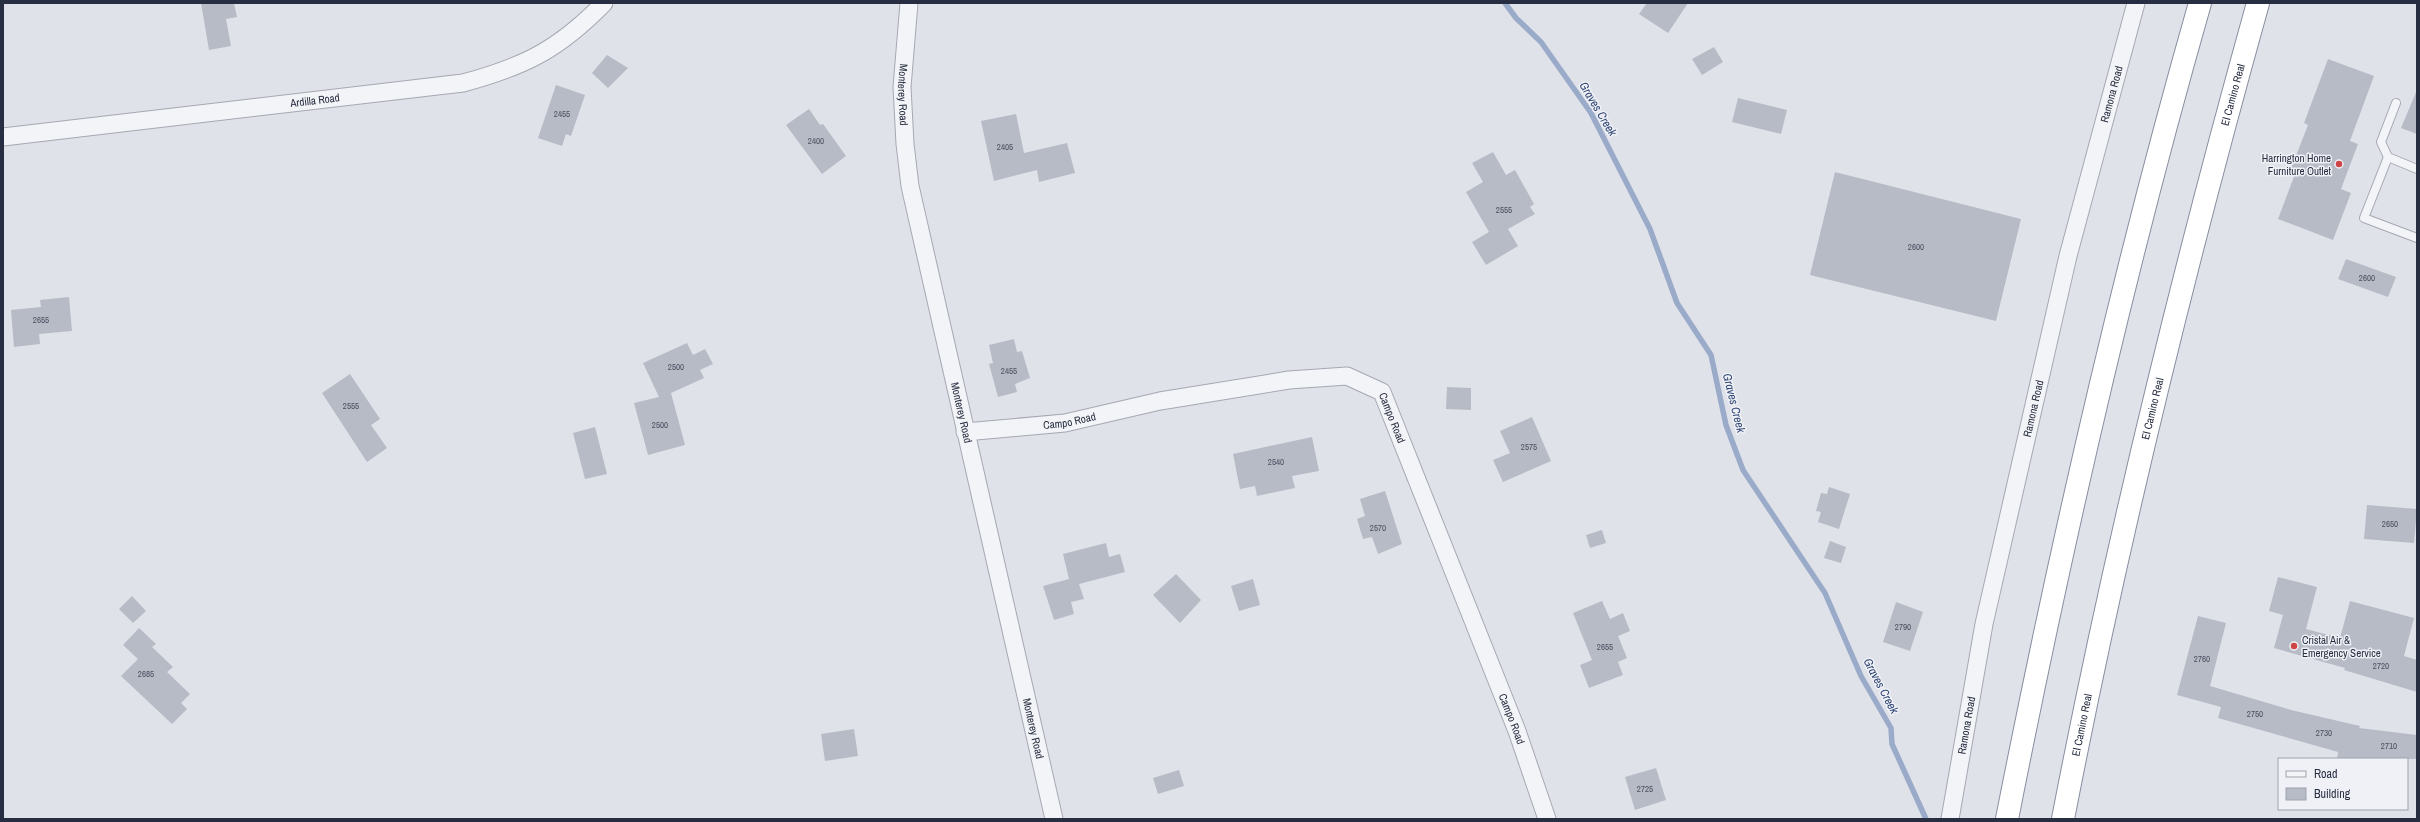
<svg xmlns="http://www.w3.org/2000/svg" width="2420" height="822" viewBox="0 0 2420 822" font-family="'Archivo Narrow',sans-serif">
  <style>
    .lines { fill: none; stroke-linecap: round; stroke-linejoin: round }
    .stream { stroke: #9aabc9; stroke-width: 5.5 }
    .building { fill: #b7bbc6 }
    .service-casing { stroke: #a5a8b3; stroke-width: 10 }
    .minor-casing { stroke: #a5a8b3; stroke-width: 19 }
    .motorway-casing { stroke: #878ea0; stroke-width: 24 }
    .service { stroke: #f3f4f7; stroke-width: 8 }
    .minor { stroke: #f3f4f7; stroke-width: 17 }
    .motorway { stroke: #fff; stroke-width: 22 }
    .poi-dot { fill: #cf4446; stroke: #eff1f6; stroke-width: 1.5 }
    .labels { text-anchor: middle; stroke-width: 3; stroke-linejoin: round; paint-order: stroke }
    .number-label { font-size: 9px; fill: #4c5162 }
    .street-label { font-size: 11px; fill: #282e41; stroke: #eff1f6 }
    .poi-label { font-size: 11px; fill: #282e41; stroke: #eff1f6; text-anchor: end }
    .water-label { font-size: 12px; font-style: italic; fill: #324775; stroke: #eff1f6 }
  </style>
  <rect width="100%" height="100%" fill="#e0e2e9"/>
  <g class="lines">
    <path class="stream" d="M1505,3L1516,18L1541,42L1591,113L1650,229L1677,303L1711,355L1726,425L1743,470L1825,593L1861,676L1891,728L1892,744L1926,819"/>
  </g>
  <g class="building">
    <path d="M201,3H234L237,17L226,19L231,46L209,50Z"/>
    <path d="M1647,3H1688L1668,33L1639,14Z"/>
    <path d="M1714,47L1723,62L1702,75L1692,59Z"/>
    <path d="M607,55L628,68L608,88L592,73Z"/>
    <path d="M2328,59L2374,76L2350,141L2358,144L2341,189L2351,193L2333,240L2278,219L2295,174L2290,171L2308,125L2304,123Z"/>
    <path d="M556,85L585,95L571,136L566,134L562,146L538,138Z"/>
    <path d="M2417,90V134L2401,128Z"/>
    <path d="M1738,98L1787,110L1781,134L1732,122Z"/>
    <path d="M809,109L820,125L823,124L846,156L822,174L786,125Z"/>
    <path d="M1016,114L1024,153L1067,143L1075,173L1039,182L1037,170L994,181L981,121Z"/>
    <path d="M1493,152L1506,175L1515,170L1534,204L1530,207L1535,214L1508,229L1518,246L1486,265L1472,242L1489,232L1466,192L1483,182L1472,163Z"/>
    <path d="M1835,172L2021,219L1996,321L1810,275Z"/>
    <path d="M2346,259L2396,277L2388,297L2338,279Z"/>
    <path d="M69,297L72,331L39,334L40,344L14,347L11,310L41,307L40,300Z"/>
    <path d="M1014,339L1017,352L1022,351L1030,378L1015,384L1017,392L998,397L989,364L993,363L989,345Z"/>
    <path d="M687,343L693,355L705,349L713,364L700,370L704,378L671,393L685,445L648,455L634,403L659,397L643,363Z"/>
    <path d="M350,374L380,419L371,425L387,448L367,462L322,393Z"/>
    <path d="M1447,387L1471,388V410L1446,409Z"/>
    <path d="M1532,417L1551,461L1503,482L1493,460L1510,453L1500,431Z"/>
    <path d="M595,427L607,474L585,479L573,433Z"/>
    <path d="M1312,437L1319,471L1292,476L1295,488L1257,496L1255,486L1240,489L1233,454Z"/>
    <path d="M1829,487L1850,494L1839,529L1818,522L1821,512L1816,511L1821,493L1827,494Z"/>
    <path d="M1385,491L1402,544L1378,554L1372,537L1363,539L1357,519L1365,516L1360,499Z"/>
    <path d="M2367,505L2417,509L2414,543L2364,539Z"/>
    <path d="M1602,530L1606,543L1590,548L1586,535Z"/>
    <path d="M1830,541L1846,547L1841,563L1824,558Z"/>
    <path d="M1106,543L1109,557L1120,554L1125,572L1079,584L1084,599L1071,602L1074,614L1054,620L1043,586L1069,579L1063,554Z"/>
    <path d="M1176,574L1201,600L1180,623L1153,595Z"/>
    <path d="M2278,577L2317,587L2306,629L2340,638L2350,601L2414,618L2404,656L2417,660V692L2344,670L2345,668L2274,648L2283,615L2269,611Z"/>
    <path d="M1253,579L1260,605L1239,611L1231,586Z"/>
    <path d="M132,596L146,611L133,623L119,609Z"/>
    <path d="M1602,601L1610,619L1623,613L1630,631L1618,636L1627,658L1618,662L1623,675L1589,688L1580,665L1592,660L1573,613Z"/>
    <path d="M1896,602L1923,612L1910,651L1883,642Z"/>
    <path d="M2198,616L2226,623L2210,686L2291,710L2360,726L2359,728L2417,735V759H2337L2338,752L2218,718L2221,707L2177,695Z"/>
    <path d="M139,628L156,644L152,647L173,667L167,672L190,694L181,703L187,709L172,724L121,676L138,659L123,645Z"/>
    <path d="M854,729L858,756L825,761L821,734Z"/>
    <path d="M1656,768L1666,800L1635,810L1625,777Z"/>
    <path d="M1179,770L1184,786L1158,794L1153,778Z"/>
  </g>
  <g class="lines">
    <defs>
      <g id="service">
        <path d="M2388,157L2381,142L2396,103"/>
        <path d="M2417,169L2388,157L2364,218L2417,238"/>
      </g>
      <g id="minor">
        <path id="s1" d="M909,3L902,87L905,144L910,186L1054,819"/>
        <path id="s2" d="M3,137C157,120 310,100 463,83C526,66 559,49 604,3"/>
        <path id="s3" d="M965,432L1065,423L1160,401L1289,380L1347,376L1382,392L1517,731L1547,819"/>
        <path id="s4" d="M1950,819L1984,624L2068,256L2136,3"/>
      </g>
      <g id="motorway">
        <path d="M2007,819C2061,545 2123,272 2200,3"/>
        <path id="s5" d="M2063,819C2116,544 2183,272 2258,3"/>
      </g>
    </defs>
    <use href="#service" class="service-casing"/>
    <use href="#minor" class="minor-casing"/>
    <use href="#motorway" class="motorway-casing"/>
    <use href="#service" class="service"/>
    <use href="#minor" class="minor"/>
    <use href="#motorway" class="motorway"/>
  </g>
  <g class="poi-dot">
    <circle cx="2339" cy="164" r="4"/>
    <circle cx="2294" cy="646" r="4"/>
  </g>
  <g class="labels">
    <g class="number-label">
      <text x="562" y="117">2455</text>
      <text x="816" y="144">2400</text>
      <text x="1005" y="150">2405</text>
      <text x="1504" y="213">2555</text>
      <text x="1916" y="250">2600</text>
      <text x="2367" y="281">2600</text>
      <text x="41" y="323">2655</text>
      <text x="676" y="370">2500</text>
      <text x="1009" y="374">2455</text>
      <text x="351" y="409">2555</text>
      <text x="660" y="428">2500</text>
      <text x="1529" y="450">2575</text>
      <text x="1276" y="465">2540</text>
      <text x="2390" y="527">2650</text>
      <text x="1378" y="531">2570</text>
      <text x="1903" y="630">2790</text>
      <text x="1605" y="650">2655</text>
      <text x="2202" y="662">2760</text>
      <text x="2381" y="669">2720</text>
      <text x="146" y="677">2685</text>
      <text x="2255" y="717">2750</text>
      <text x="2324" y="736">2730</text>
      <text x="2389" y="749">2710</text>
      <text x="1645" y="792">2725</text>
    </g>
    <g class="street-label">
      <text dy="4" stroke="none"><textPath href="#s4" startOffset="743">Ramona Road</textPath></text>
      <text dy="4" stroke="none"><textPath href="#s1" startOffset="92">Monterey Road</textPath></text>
      <text dy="4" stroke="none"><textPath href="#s5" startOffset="744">El Camino Real</textPath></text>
      <text dy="4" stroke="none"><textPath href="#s2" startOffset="314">Ardilla Road</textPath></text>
      <text dy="4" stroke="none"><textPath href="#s4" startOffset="419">Ramona Road</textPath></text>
      <text dy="4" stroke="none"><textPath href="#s5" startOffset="420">El Camino Real</textPath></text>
      <text dy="4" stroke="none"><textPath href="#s1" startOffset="416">Monterey Road</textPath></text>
      <text dy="4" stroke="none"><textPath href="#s3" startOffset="453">Campo Road</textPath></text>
      <text dy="4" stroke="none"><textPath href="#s3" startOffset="105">Campo Road</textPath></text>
      <text dy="4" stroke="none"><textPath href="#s3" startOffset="777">Campo Road</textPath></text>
      <text dy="4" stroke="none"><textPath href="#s5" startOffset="96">El Camino Real</textPath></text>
      <text dy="4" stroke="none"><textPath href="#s4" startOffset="95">Ramona Road</textPath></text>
      <text dy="4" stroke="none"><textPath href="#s1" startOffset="740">Monterey Road</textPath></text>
    </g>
    <g class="poi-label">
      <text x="2331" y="162">Harrington Home<tspan x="2331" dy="13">Furniture Outlet</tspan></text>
      <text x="2302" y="644" text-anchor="start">Cristal Air &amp;<tspan x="2302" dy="13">Emergency Service</tspan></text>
    </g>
    <g class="water-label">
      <text transform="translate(1598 109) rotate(59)" y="4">Graves Creek</text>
      <text transform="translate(1734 403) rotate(76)" y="4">Graves Creek</text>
      <text transform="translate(1881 686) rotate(62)" y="4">Graves Creek</text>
    </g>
  </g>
  <rect width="2420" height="822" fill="none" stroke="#282e41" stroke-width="8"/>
  <rect x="2278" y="758" width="130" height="52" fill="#eff1f6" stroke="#9fa3ae"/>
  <rect x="2286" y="771" width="20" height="6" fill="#f3f4f7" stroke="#9fa3ae"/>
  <text x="2314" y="778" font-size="12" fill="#282e41">Road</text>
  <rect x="2286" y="788" width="20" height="12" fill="#b7bbc6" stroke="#9fa3ae"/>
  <text x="2314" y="798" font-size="12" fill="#282e41">Building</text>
</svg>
